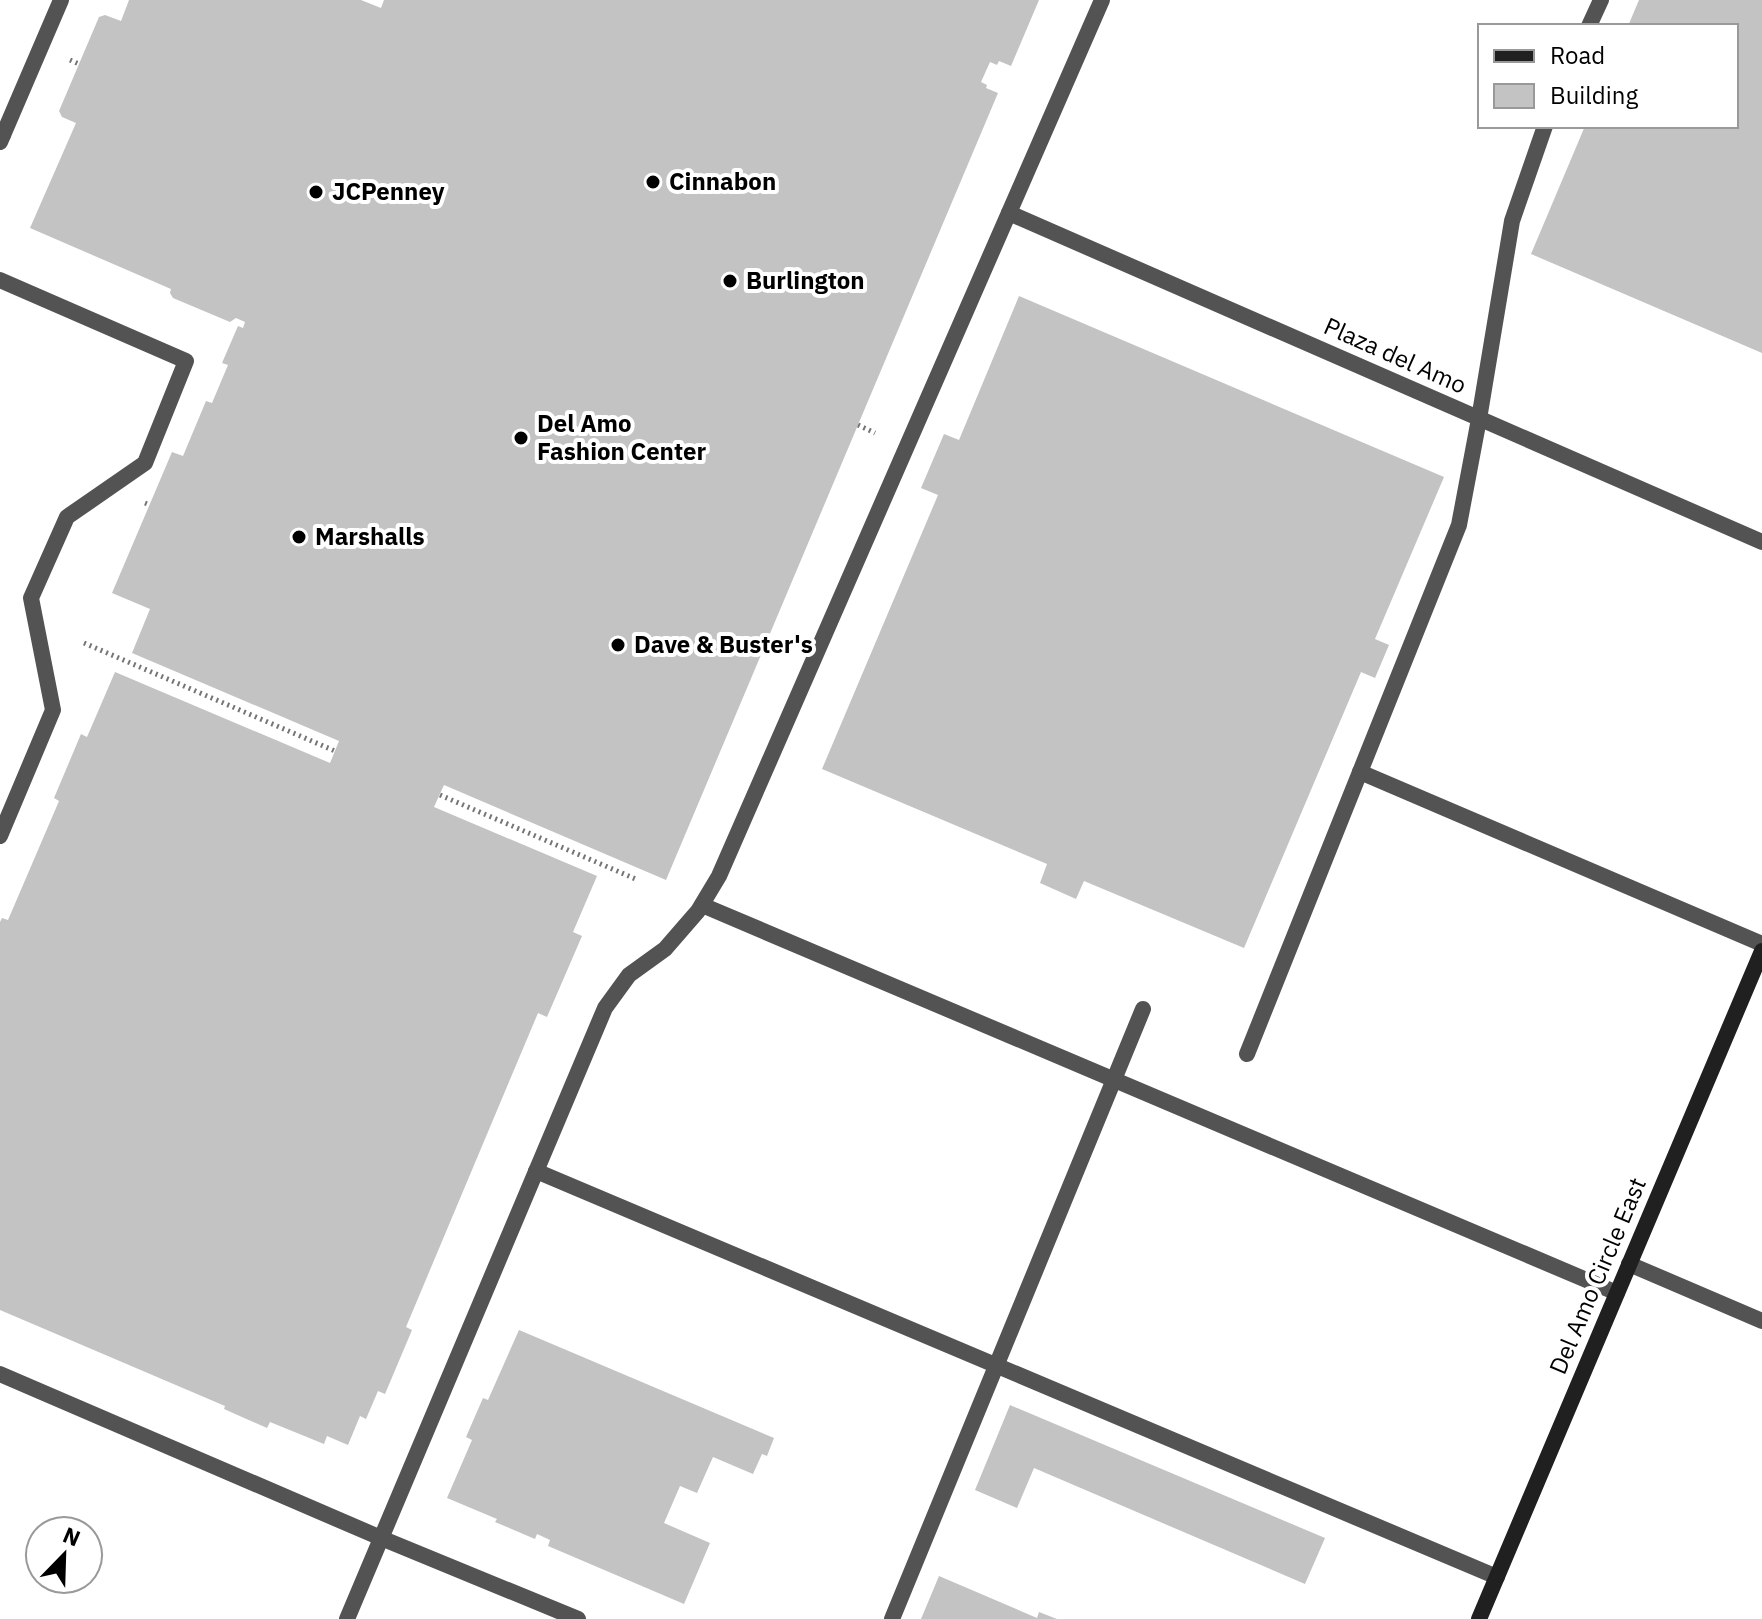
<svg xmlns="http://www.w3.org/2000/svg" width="1762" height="1619" viewBox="0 0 1762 1619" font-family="'IBM Plex Sans',sans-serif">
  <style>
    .building { fill: #c3c3c3 }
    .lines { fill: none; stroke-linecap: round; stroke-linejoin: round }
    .path { stroke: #757575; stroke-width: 5; stroke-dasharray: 2 4; stroke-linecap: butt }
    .lane { stroke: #535353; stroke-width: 16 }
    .street { stroke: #535353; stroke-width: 16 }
    .secondary { stroke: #202020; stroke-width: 16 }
    .poi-dot { fill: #000; stroke: #fff; stroke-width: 3 }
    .labels { text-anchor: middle; stroke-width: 8; stroke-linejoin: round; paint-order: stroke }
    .poi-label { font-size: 24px; font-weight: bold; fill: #000; stroke: #fff; text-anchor: start }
    .street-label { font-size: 24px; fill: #000; stroke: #fff }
  </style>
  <rect width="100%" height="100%" fill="#fff"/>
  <g class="building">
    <path d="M129,0H361L381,8L384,0H1039L1011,66L999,61L997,65L990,62L981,82L987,85L986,88L998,93L666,880L444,785L434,807L597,876L573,932L582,936L547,1017L538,1013L406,1327L412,1330L385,1394L378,1391L366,1419L360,1416L348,1445L327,1436L324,1444L270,1422L267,1428L224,1409L225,1406L0,1310V922L2,918L8,920L59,801L54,798L81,734L87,737L115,672L330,763L339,741L132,653L150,609L112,593L172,452L183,456L206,401L212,403L228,365L222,363L238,326L243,328L245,322L236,318L230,322L173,298L170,293L171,289L30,228L76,123L62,117L59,111L99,17L105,15L121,21Z"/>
    <path d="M1639,0H1762V353L1531,254L1585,126H1736V26H1628Z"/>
    <path d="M1019,296L1444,477L1375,639L1389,645L1375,678L1361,672L1244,948L1084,881L1076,899L1040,883L1047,864L822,769L938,495L921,488L944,434L959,440Z"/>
    <path d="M519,1330L774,1438L767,1456L762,1454L753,1474L713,1457L697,1493L680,1486L664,1523L710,1543L684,1604L548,1546L550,1540L537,1534L535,1539L495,1522L497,1519L447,1498L472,1440L466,1437L483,1398L488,1400Z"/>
    <path d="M1010,1405L1325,1538L1305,1584L1034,1468L1017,1508L975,1490Z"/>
    <path d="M939,1576L1037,1618L1039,1612L1057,1619H921Z"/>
  </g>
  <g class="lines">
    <g class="path">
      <path d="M70,60L79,64"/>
      <path d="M858,425L875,433"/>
      <path d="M145,503L150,505"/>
      <path d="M84,643L335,751"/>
      <path d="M440,795L638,880"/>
    </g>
    <g class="lane">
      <path d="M1589,26L1601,0"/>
      <path d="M0,142L61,0"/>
      <path d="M1009,213L1762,542"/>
      <path d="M0,280L186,361L145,463L67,517L31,598L53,710L0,836"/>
      <path d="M1360,772L1762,944"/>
      <path d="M702,905L1617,1293"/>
      <path d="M1247,1054L1459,525L1479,419L1512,221L1545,126"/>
      <path d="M536,1171L1497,1577"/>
      <path d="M1629,1264L1762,1321"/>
      <path d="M0,1374L381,1538L578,1619"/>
      <path d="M347,1619L605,1008L629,975L665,949L698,911L719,876L1102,0"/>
      <path d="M892,1619L1143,1009"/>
    </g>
    <path class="street" d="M0,134L3,135"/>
    <path class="secondary" d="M1479,1619L1762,951"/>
  </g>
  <g class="poi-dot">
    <circle cx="653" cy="182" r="8"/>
    <circle cx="316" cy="192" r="8"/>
    <circle cx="730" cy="281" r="8"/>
    <circle cx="521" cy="438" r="8"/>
    <circle cx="299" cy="537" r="8"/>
    <circle cx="618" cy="645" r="8"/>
  </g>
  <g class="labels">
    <g class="poi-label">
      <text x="669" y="190">Cinnabon</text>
      <text x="332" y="200">JCPenney</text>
      <text x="746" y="289">Burlington</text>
      <text x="537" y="432">Del Amo<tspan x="537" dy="28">Fashion Center</tspan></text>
      <text x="315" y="545">Marshalls</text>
      <text x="634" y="653">Dave &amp; Buster's</text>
    </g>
    <g class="street-label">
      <text transform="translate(1395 356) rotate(24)" y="8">Plaza del Amo</text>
      <text transform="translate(1598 1276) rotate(-67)" y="8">Del Amo Circle East</text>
    </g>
  </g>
  <rect x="1478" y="24" width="260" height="104" fill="#ffffff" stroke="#999999" stroke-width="2"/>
  <rect x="1494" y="50" width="40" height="12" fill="#202020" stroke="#999999" stroke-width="2"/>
  <text x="1550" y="64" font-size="24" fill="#000000">Road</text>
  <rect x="1494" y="84" width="40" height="24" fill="#c3c3c3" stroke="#999999" stroke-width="2"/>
  <text x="1550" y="104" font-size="24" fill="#000000">Building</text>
  <g transform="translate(64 1555) rotate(23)"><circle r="38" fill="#ffffff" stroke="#999999" stroke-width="2"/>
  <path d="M0-6L14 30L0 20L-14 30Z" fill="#000000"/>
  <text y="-12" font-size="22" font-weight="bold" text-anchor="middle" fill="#000000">N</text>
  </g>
</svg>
